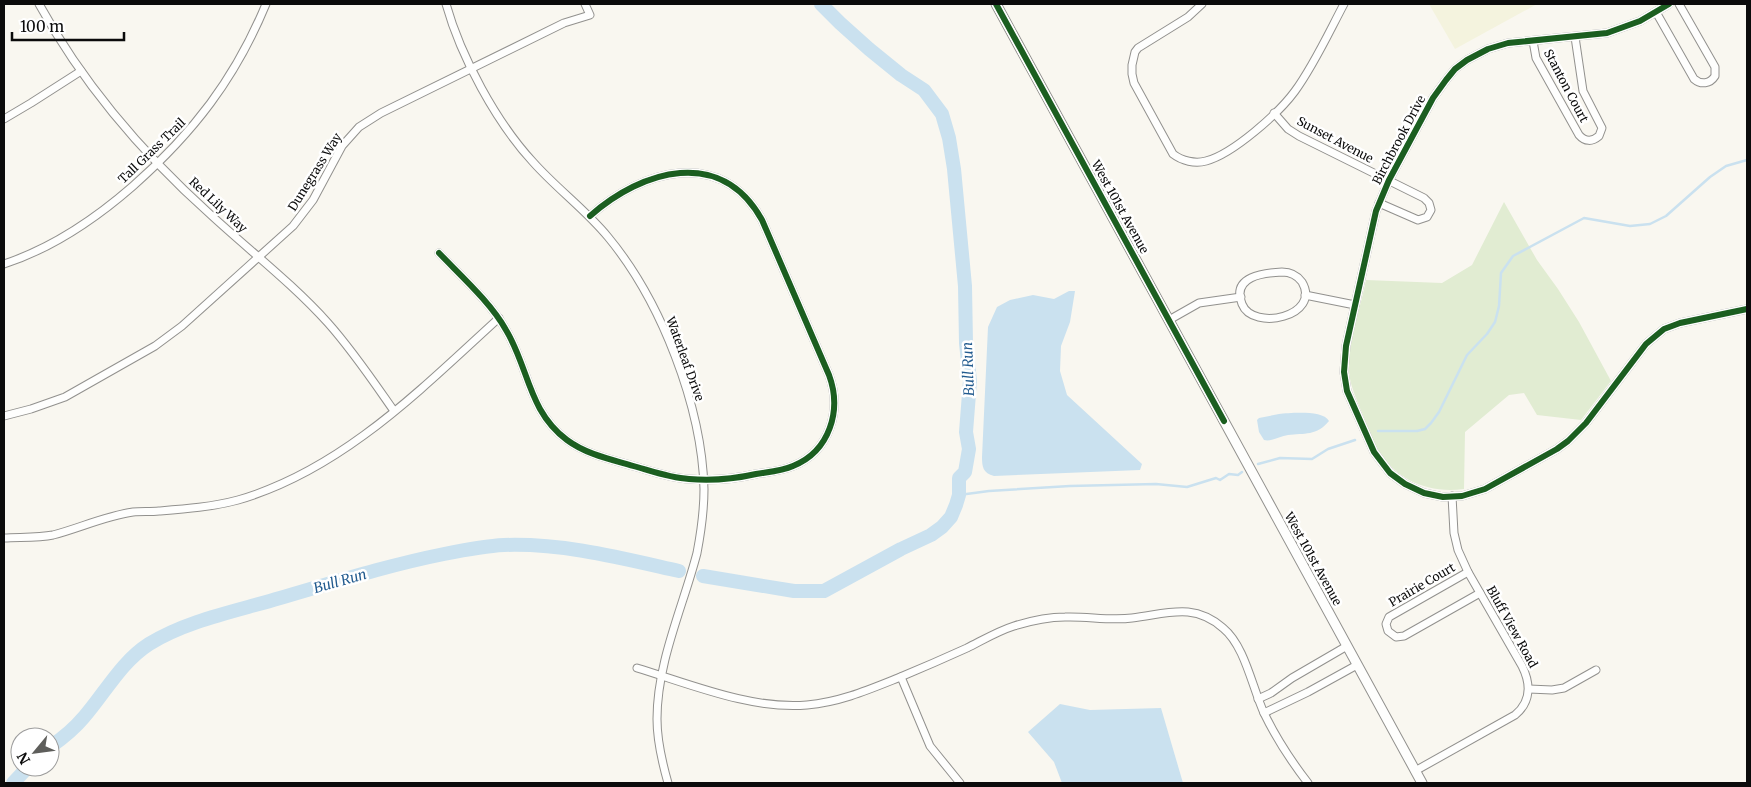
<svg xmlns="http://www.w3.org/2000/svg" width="1751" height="787" viewBox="0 0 1751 787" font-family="Merriweather,serif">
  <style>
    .farmland { fill: #f4f3de }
    .green { fill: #e1ecd2 }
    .water { fill: #cae1ef }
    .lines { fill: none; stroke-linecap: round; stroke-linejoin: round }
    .stream { stroke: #cae1ef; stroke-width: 2.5 }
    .river { stroke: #cae1ef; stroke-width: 14 }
    .minor-casing { stroke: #92918e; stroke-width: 9 }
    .tertiary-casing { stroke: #92918e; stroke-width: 11 }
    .minor { stroke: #fefefd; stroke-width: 7 }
    .tertiary { stroke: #fefefd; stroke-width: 9 }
    .cycleway-casing { stroke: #fff; stroke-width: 9 }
    .cycleway { stroke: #1b5e20; stroke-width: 6 }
    .labels { text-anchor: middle; stroke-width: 5; stroke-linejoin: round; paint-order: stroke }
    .street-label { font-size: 12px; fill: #0b0b0b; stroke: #fff }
    .water-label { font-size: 14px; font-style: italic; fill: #225b8f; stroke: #fff }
  </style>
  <rect width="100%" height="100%" fill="#f9f7f0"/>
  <path class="farmland" d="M1429,4H1537L1455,49Z"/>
  <path class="green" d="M1504,202L1537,260L1558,289L1579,322L1611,381L1581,420L1537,415L1524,393L1509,395L1465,432L1464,489C1429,494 1395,480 1377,448C1371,437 1367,425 1362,413C1357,400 1349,384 1349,369C1348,343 1361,306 1366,280L1442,283L1472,265Z"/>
  <g class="water">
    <path d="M1069,291H1075L1070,322L1061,346L1060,371L1067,395L1142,464L1140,470L994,476C983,473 982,467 982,457L988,327L997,307L1010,300L1033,295L1054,299Z"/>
    <path d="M1279,414C1291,413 1323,410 1329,421C1317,436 1304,433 1288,435C1280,436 1272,442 1264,440L1259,432L1257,420L1259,418Z"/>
    <path d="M1060,704L1090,710L1161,708L1183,783H1062L1054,762L1028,732Z"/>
  </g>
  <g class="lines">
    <g class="stream">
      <path d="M1378,431H1417L1425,429L1431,423L1439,412L1467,355L1487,334L1495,322L1499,306L1501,273L1513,256L1584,218L1630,226L1650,224L1666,216L1710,177L1726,166L1747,160"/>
      <path d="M1258,464L1280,458L1312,459L1328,449L1355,440"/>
      <path d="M959,495L989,491L1070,486L1156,484L1187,487L1216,478L1220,480L1229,474L1238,475L1242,472"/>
    </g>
    <g class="river">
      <path d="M703,576L794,591H824L901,549L931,535L942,527L951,517L956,505L959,495V478L965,472L969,449L966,432L970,381L966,343L965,286L954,169L949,138L942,114L924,90L901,75L869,49L840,23L821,4"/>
      <path d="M50,747C63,738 74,729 84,717C105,693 121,662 149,644C188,620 237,611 280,598C335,582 389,565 444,554C464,550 484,546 504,545C564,543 621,558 679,571"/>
      <path d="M13,783L28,767"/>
    </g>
    <defs>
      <g id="minor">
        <path d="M39,4C83,84 143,154 211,215C250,251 293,284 328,323C353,351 373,381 394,411"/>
        <path d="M446,4C461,57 496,122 533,162C557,189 586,210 608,237C661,301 702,406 704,489C704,510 701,532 697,553C683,607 657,662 657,719C657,741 662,762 668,783"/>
        <path d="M1202,4L1188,17L1138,48L1135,52L1132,65V74L1134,83L1173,154C1182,161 1195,164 1206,161C1233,154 1279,113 1295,91C1314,65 1329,32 1344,4"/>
        <path d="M1669,4L1640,21L1607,33L1508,43L1488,49L1467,60L1455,69L1446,80L1433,98L1389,180L1376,211L1346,346L1344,372L1347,391L1374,452L1390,473L1405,484L1424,493L1443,497L1462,496L1485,489L1557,449L1568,441L1586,423L1646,344L1664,329L1680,323L1747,309"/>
        <path d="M1656,12L1694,79C1701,85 1710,84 1715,76V67L1679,4"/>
        <path d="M1533,41L1536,58L1579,135C1585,142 1592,142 1599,136L1602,128L1583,91L1575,37"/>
        <path d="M1274,113L1288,129L1299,136L1424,198L1429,203L1431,210L1427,217L1418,220L1379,203"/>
        <path d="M4,119L31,103L81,71"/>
        <path d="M439,253C461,276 491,303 506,330C529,368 528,411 567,440C587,455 614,460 637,467C654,472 671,478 689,479C712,481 734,479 756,474C768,472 782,471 793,466C830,451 842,410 829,375L762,220C721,146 642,170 590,216"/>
        <path d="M4,264C53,248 94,220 133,186C193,133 235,79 266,4"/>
        <path d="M1282,272C1290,272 1297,275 1302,282C1322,316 1253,332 1242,304C1231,276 1264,273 1282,272Z"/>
        <path d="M1305,295L1355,305"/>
        <path d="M1169,320L1199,303L1241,297"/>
        <path d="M4,416L31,409L65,397L155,346L182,326L293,226L313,200L342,146L359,127L381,113L564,23L590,15L585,4"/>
        <path d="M4,538C19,537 38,538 53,535C80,528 105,516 133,512C141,511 150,512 159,511C185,509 212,507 238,500C342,470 421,389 499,318"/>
        <path d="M1468,572L1389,617L1386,624L1388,631L1396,637L1404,636L1480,593"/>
        <path d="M637,668C690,684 752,710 807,705C840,702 868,690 898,678C922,668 945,658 967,648C983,640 998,631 1014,626C1030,621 1048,617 1065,617C1087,616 1110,621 1132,618C1167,614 1193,602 1223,628C1245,646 1252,687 1264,713C1276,738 1291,761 1308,783"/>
        <path d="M901,677L930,746L960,783"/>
        <path d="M1529,689L1552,690L1564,688L1596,670"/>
        <path d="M1258,699L1271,693L1292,678L1347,646"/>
        <path d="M1264,713L1308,692L1357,665"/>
        <path d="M1415,771L1515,715C1531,702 1531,684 1522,666L1468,572L1458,550L1454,533L1452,496"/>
      </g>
      <path id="tertiary" d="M996,4L1422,783"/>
    </defs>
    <use href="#minor" class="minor-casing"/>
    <use href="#tertiary" class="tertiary-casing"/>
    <use href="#minor" class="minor"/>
    <use href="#tertiary" class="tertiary"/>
    <defs>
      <g id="cycleway">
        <path d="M996,4L1224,421"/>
        <path d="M1669,4L1640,21L1607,33L1508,43L1488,49L1467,60L1455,69L1446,80L1433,98L1389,180L1376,211L1346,346L1344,372L1347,391L1374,452L1390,473L1405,484L1424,493L1443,497L1462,496L1485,489L1557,449L1568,441L1586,423L1646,344L1664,329L1680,323L1747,309"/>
        <path d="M439,253C461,276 491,303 506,330C529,368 528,411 567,440C587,455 614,460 637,467C654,472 671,478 689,479C712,481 734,479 756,474C768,472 782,471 793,466C830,451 842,410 829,375L762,220C721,146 642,170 590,216"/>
      </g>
    </defs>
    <use href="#cycleway" class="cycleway-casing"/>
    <use href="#cycleway" class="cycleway"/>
  </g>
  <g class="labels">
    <g class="street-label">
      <text transform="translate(1566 86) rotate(62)" y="4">Stanton Court</text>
      <text transform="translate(1335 140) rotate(28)" y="4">Sunset Avenue</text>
      <text transform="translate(1399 140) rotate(-62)" y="4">Birchbrook Drive</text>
      <text transform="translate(152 151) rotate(-44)" y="4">Tall Grass Trail</text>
      <text transform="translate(315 172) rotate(-58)" y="4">Dunegrass Way</text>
      <text transform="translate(218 205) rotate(43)" y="4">Red Lily Way</text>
      <text transform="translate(1120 207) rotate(61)" y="4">West 101st Avenue</text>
      <text transform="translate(685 359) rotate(70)" y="4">Waterleaf Drive</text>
      <text transform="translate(1313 559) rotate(61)" y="4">West 101st Avenue</text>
      <text transform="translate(1422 585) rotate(-30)" y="4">Prairie Court</text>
      <text transform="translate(1512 627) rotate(61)" y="4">Bluff View Road</text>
    </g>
    <g class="water-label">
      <text transform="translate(968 369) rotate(-92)" y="5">Bull Run</text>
      <text transform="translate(340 581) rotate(-16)" y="5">Bull Run</text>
    </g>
  </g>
  <rect width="1751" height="787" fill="none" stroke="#0b0b0b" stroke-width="10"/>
  <g transform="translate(35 752) rotate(241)"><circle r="24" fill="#ffffff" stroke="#9d9d9d"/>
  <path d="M0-4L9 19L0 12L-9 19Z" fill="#5e5e5b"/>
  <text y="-8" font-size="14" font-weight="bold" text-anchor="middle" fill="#0b0b0b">N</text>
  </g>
  <path d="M12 32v8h112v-8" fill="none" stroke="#0b0b0b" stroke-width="2.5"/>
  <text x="20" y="32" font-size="15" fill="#0b0b0b" stroke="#ffffff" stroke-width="4" paint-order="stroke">100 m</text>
</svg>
